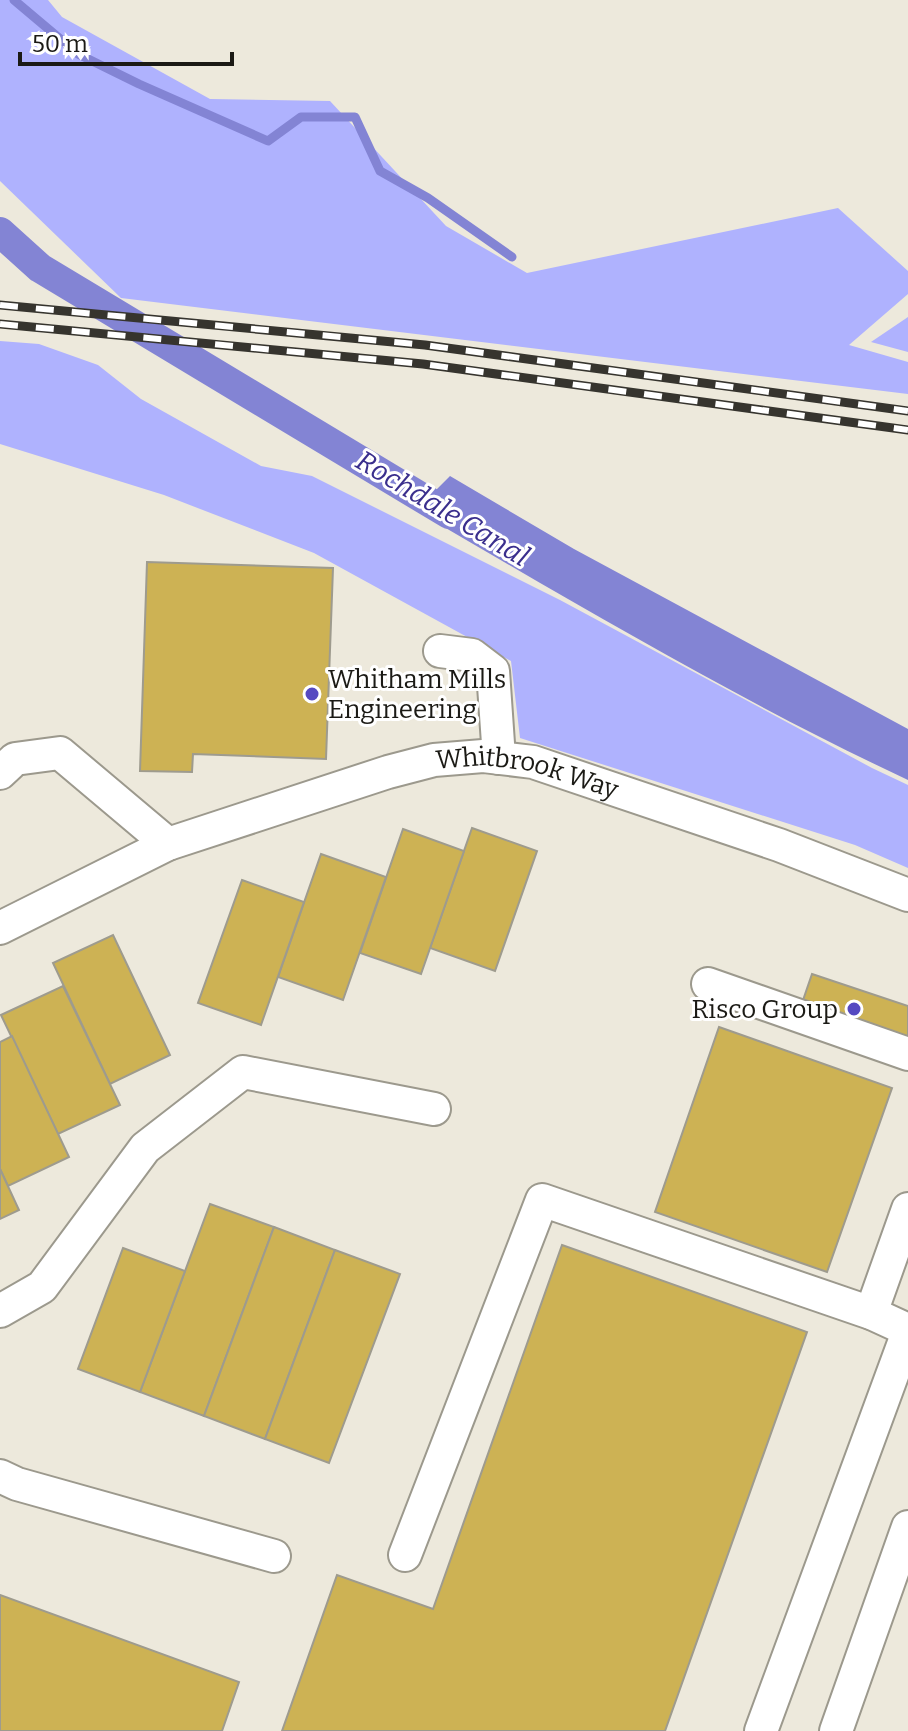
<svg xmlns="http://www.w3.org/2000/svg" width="908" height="1731" viewBox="0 0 908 1731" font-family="Bitter,serif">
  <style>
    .green { fill: #afb2fe }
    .water { fill: #8384d4 }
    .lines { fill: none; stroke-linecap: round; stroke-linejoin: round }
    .stream { stroke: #8384d4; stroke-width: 9 }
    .canal { stroke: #8384d4; stroke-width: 30 }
    .building { fill: #cdb254; stroke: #9e9b8e; stroke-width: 2 }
    .minor-casing { stroke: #9c998d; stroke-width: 36 }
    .minor { stroke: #fff; stroke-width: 32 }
    .rail-casing { stroke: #36342e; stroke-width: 9 }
    .rail { stroke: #fff; stroke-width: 6; stroke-dasharray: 18; stroke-linecap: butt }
    .poi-dot { fill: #5549c1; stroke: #fff; stroke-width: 3 }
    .labels { text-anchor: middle; stroke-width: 6; stroke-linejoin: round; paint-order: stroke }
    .poi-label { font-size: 26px; fill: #1b1a15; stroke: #fff; text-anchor: start }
    .street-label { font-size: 26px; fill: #1b1a15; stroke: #fff }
    .water-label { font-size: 28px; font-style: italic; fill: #3a2f8d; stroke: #fff }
  </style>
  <rect width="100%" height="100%" fill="#ede9dc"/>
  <g class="green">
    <path d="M0,0H48L62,17L210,99L330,101L446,226L527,273L838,208L908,271V294L849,345L908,362V394L121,298L0,181Z"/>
    <path d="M908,317V352L871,342Z"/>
    <path d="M0,341L39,344L98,365L141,399L261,466L312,476L560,600L872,768L908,785V868L855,845L520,738L511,661L314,553L164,495L0,444Z"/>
  </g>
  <path class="water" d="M450,476L574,549L908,729V780C744,703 588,611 432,520L411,499L417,484L435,491Z"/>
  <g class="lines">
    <path class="stream" d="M14,0L78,54L139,84L268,141L301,117H355L380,171L428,198L512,257"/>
    <path class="canal" d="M0,232L40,268L449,514"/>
  </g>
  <g class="building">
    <path d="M147,562L333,568L326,759L193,754L192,772L140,771Z"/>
    <path d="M472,828L537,851L495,971L430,948Z"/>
    <path d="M403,829L464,851L421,974L360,953Z"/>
    <path d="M321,854L386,877L343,1000L278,977Z"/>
    <path d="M242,880L304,902L261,1025L198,1003Z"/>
    <path d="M113,935L170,1055L110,1084L53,963Z"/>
    <path d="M812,974L908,1006V1049L799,1012Z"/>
    <path d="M63,986L120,1105L58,1134L1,1015Z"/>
    <path d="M719,1027L892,1088L827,1272L655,1212Z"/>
    <path d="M12,1036L69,1157L8,1186L0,1169V1042Z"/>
    <path d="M0,1169L19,1210L0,1219Z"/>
    <path d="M210,1204L274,1227L204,1416L140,1392Z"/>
    <path d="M274,1227L335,1250L265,1439L204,1416Z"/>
    <path d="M562,1245L807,1332L665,1731H282L337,1575L433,1609Z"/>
    <path d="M123,1248L185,1271L140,1392L78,1369Z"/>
    <path d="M335,1250L400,1274L329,1463L265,1439Z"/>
    <path d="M0,1595L239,1682L222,1731H0Z"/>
  </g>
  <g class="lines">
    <defs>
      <g id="minor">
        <path d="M440,651L472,655L493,671L499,758"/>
        <path d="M0,773L15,759L60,753L168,844"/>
        <path id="s1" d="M0,928L168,844L388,772L434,760L483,756L533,762L779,845L908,895"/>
        <path d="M708,984L908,1054"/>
        <path d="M0,1311L42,1287L145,1148L243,1072L434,1109"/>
        <path d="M871,1313L908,1209"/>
        <path d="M0,1476L17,1484L274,1556"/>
        <path d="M405,1555L542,1200L871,1313L908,1330"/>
        <path d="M761,1731L908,1332"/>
        <path d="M836,1731L908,1527"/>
      </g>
    </defs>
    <use href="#minor" class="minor-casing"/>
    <use href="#minor" class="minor"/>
    <defs>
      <g id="rail">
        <path d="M0,305L425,345L908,411"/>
        <path d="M0,324L423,364L908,430"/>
      </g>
    </defs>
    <use href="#rail" class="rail-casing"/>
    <use href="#rail" class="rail"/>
  </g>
  <g class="poi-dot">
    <circle cx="312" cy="694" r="8"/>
    <circle cx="854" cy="1009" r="8"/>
  </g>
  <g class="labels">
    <g class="poi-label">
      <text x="328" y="688">Whitham Mills<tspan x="328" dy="30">Engineering</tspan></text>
      <text x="838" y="1018" text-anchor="end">Risco Group</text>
    </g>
    <g class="street-label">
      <text dy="9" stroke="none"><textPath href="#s1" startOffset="562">Whitbrook Way</textPath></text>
    </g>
    <g class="water-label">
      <text transform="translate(443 508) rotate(31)" y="10">Rochdale Canal</text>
    </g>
  </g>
  <path d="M20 52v12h212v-12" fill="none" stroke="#1b1a15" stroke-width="4"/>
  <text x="32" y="52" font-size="24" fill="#1b1a15" stroke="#ffffff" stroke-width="6" paint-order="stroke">50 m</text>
</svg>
